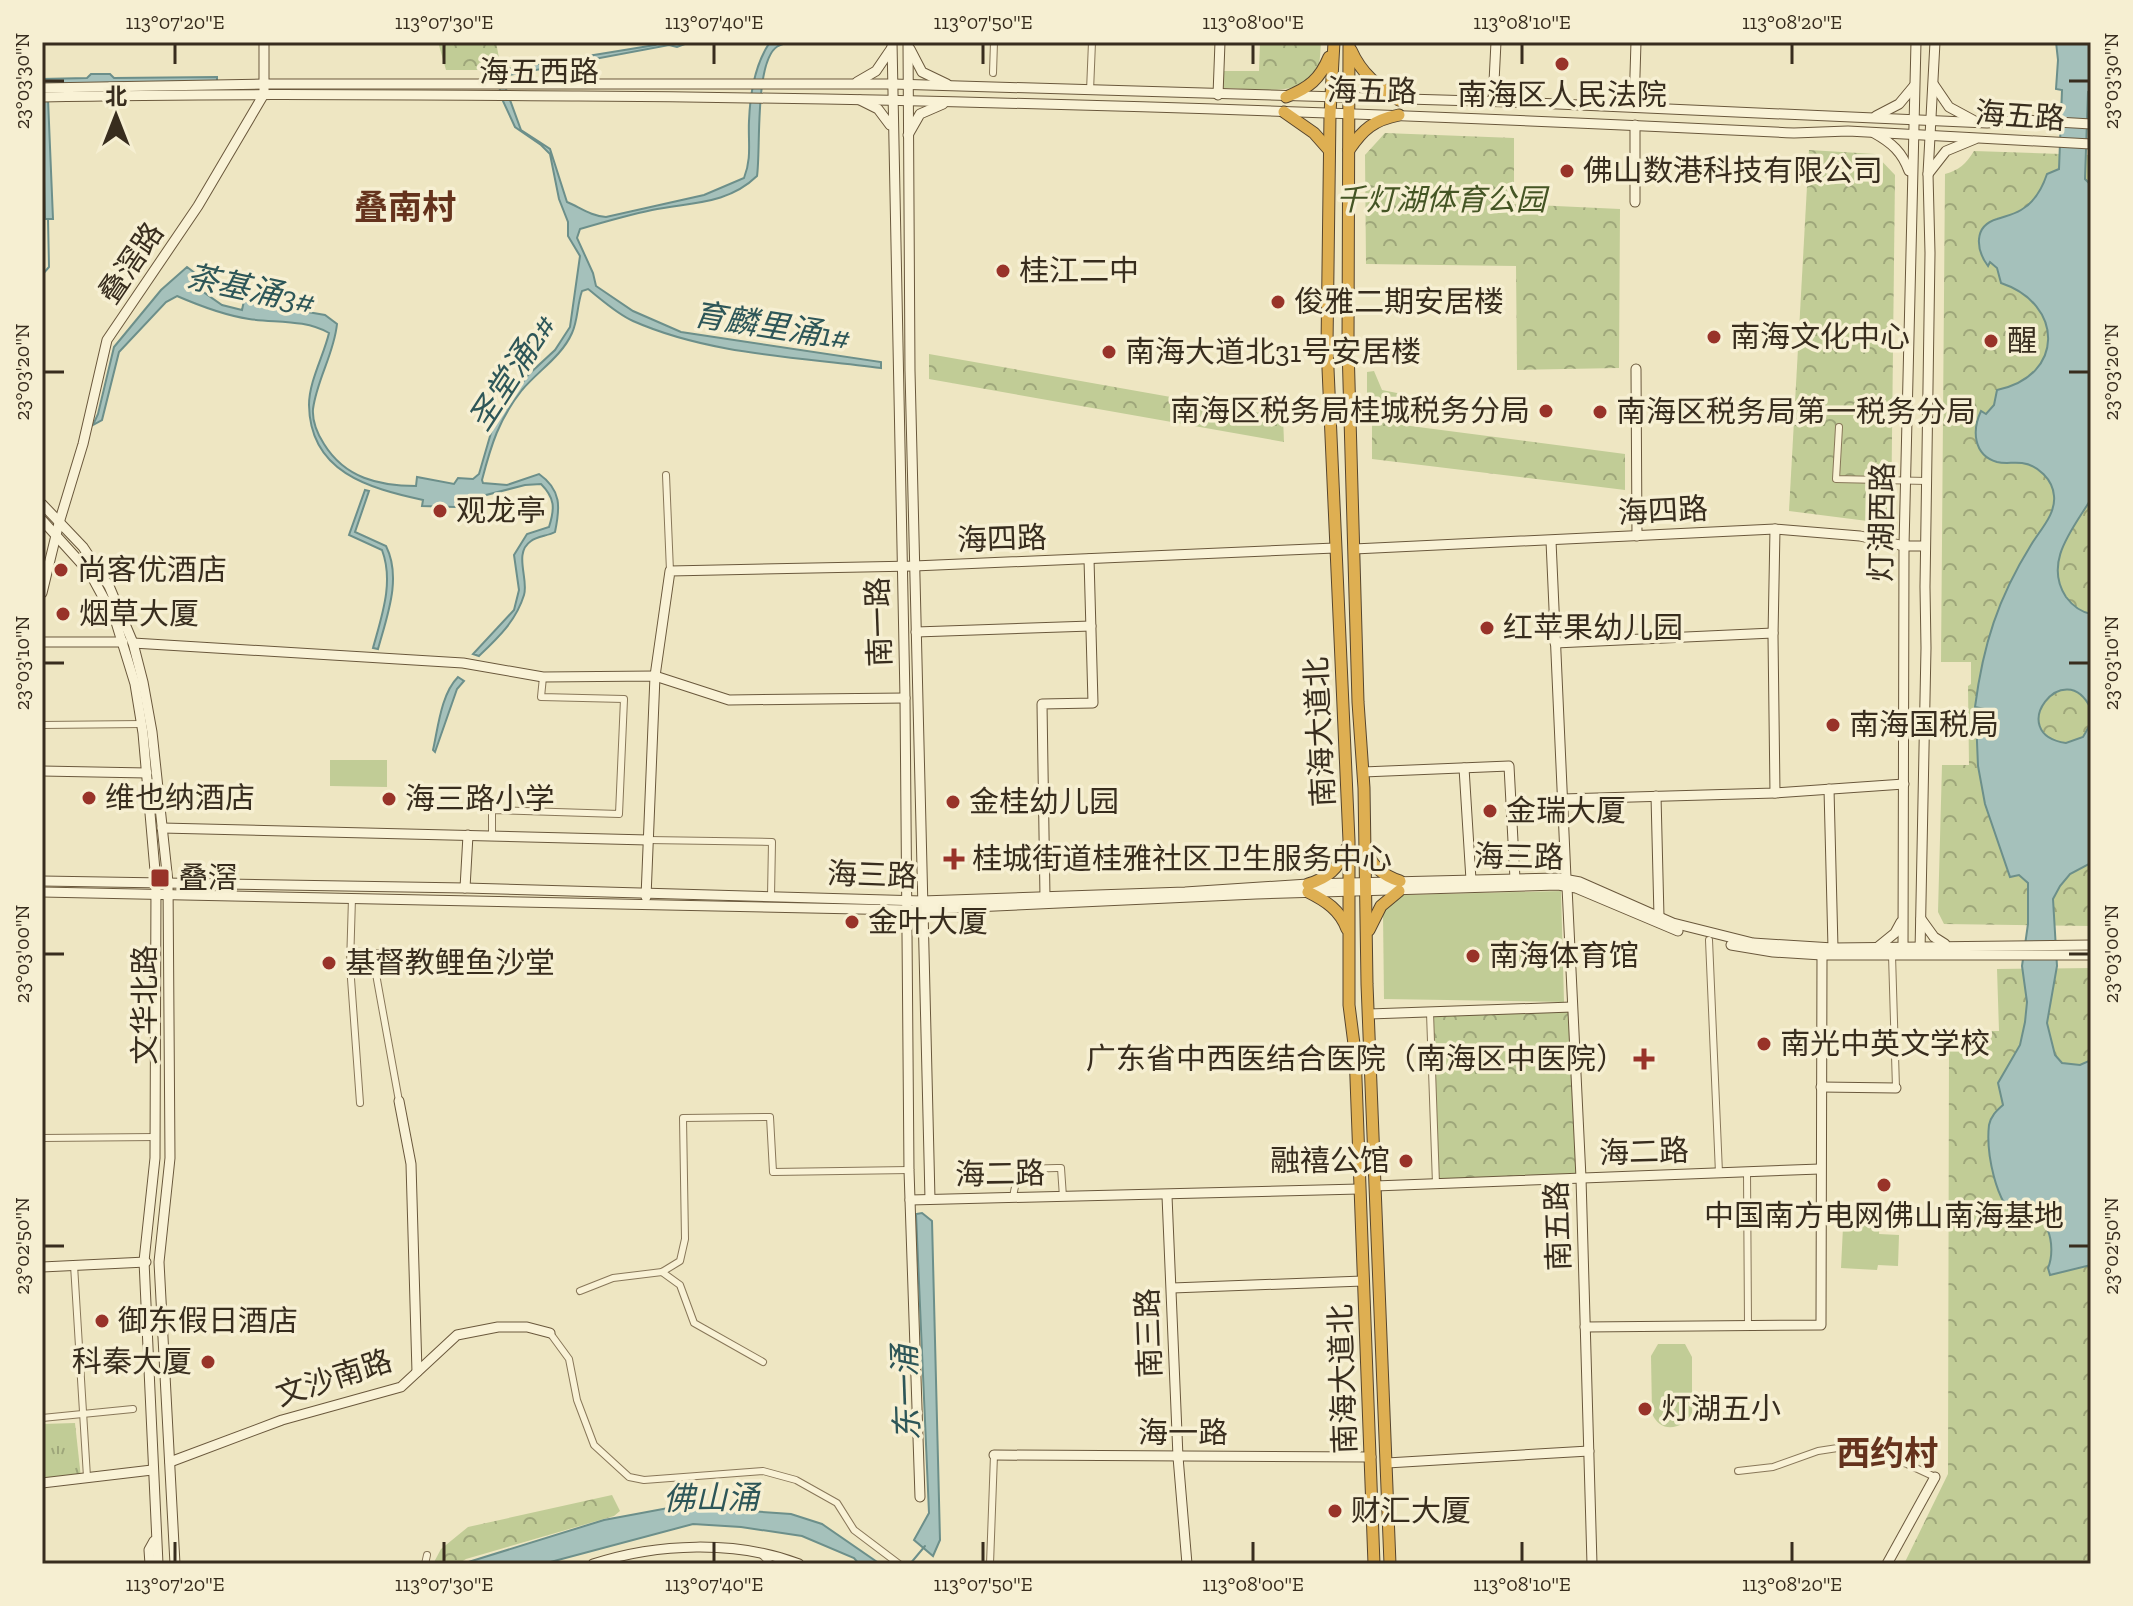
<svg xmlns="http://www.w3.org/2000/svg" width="2133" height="1606" viewBox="0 0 2133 1606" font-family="'Zilla Slab','Noto Sans SC',serif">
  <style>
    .grass { fill: url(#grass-tufts) }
    .park { fill: url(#park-crowns) }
    .pitch { fill: #c1cc96 }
    .water { fill: #a5c1bb; stroke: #6c8f8a; stroke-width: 2 }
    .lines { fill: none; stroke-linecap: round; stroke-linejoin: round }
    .stream { stroke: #6c8f8a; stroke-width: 2 }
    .street-casing { stroke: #887759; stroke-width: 8 }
    .secondary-casing { stroke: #6a583c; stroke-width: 11 }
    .highway-casing { stroke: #56452e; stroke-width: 13 }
    .street { stroke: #f9f2d6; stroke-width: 6 }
    .secondary { stroke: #f9f2d6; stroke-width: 9 }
    .highway { stroke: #deaf52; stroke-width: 11 }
    .ticks { fill: none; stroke: #382d1e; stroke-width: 3 }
    .poi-dot { fill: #983329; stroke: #f6efd2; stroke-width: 3 }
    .labels { text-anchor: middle; stroke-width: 7; stroke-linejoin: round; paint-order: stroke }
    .street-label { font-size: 30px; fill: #382d1e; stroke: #f6efd2 }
    .poi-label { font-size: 30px; fill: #382d1e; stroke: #f6efd2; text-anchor: start }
    .park-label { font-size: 30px; font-style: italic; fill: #445524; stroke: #f6efd2 }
    .water-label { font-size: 32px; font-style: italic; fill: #2d5658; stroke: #f6efd2 }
    .quarter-label { font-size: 34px; font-weight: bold; fill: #65331d; stroke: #f6efd2 }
    .neatline { fill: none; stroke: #382d1e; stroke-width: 3 }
    .ticks-label { font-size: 20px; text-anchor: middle; fill: #382d1e }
  </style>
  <defs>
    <pattern id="grass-tufts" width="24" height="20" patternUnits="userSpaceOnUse" patternTransform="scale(2)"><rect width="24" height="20" fill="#c1cc96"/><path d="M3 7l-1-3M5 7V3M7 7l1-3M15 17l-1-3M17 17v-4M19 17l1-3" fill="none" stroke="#9ea67a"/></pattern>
    <pattern id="park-crowns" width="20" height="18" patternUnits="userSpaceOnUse" patternTransform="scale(2)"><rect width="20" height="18" fill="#c1cc96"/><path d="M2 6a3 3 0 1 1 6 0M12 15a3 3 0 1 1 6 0" fill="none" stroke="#9ea67a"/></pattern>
  </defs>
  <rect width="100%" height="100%" fill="#eee6c2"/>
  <path class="grass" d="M75,1423L81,1478L42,1483V1424Z"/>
  <g class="park">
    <path d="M438,42H496L499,58L491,70H446Z"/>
    <path d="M1260,42H1321C1320,54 1321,70 1311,79C1293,96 1247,88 1222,88L1224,71H1259Z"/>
    <path d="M1385,133L1514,138V204L1620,209L1619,368L1517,370L1516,266L1366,264L1365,155Z"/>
    <path d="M1809,150L1875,154L1895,175L1891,524L1789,511Z"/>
    <path d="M1974,151L2091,155V926L1944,924L1938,912L1942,765H1969L1968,686L1971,684V662H1941L1945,174C1959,170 1966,164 1974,151Z"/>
    <path d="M929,354L1283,417L1284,442L929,379Z"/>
    <path d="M1374,371L1382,390L1412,396L1411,416L1367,413V372Z"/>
    <path d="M1372,421L1625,454V490L1372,459Z"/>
    <path d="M2091,968V1564H1904L1948,1474L1949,1047L1972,1048V1031H1999L1997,969Z"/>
    <path d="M1572,1007L1581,1178L1436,1184L1430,1013Z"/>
    <path d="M612,1495L620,1511L614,1516L466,1559L458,1564H433L441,1549L468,1527Z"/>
  </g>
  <g class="pitch">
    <path d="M330,760H387V787L330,786Z"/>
    <path d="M1561,891L1564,1002L1384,999L1383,913L1390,902L1400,895Z"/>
    <path d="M1844,1207L1880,1209L1879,1234L1899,1235L1898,1266L1878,1265L1877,1270L1841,1268Z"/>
    <path d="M1658,1344H1685L1692,1357V1413C1682,1431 1659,1433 1652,1413L1651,1356Z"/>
  </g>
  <g class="water">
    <path d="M661,42H690L677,47L669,45L509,75L506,89L521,130L550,149L567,202C581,208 591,216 606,217L704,195L744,178C752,158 748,142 749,121C750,95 755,64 770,42H790C786,43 782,44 778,46C754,60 761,150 757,176C727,205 690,202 652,210C628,215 604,222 580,229L577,238L593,273L596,286L633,311L681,332L881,362V368C799,357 710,355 633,321C617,314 602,300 588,289L582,291C577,305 578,320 572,333C562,356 538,371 522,390C499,419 491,445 482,480L483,483L507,485L539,474C562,490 560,508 555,532C548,536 537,536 531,541C513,553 529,579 524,595C516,621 498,638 479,656L473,654L514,610L519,590L514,555L527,534L549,527C555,508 555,498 541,484L525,485L459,502L455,507L422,506L423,500C368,488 310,472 309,405C309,381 324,355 329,333C304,319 276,323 249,319C223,315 200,306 177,296L166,302L119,352L102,420L93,425L98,414L114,347L161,290L187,267L208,283L202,291L222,305L242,310L244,301L325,315L337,324C334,354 317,379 313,409C312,422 317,433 324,444C345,478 379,486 416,486L417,477L454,484L458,478L473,479L479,474L493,426L527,376L555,350L570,327L580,256L568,236V222L559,199L550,154L541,145L515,127L502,99L497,77L502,70L655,45Z"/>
    <path d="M2056,42H2091V91L2088,92L2085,179L2091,185V499C2073,529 2043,562 2066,597C2072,605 2081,612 2091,614V709C2065,653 2003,734 2066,743L2083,737L2091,723V863L2070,874L2060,886L2053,899L2057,966L2047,1023L2055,1055L2062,1063L2080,1065L2091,1060V1265L2050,1275L2048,1268C2057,1247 2048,1204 2018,1218C1995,1204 1986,1151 1989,1125C1991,1116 1996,1111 2003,1105L1998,1083L2020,1045L2025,1022L2027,1002L2022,966L2028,924V883L2019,875L2010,877L1985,804L1978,766L1976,718H1985V709L1975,707C1983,645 1998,598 2031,545C2040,530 2056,514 2054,496C2053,480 2038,465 2022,463C2013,462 2005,464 1997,462C1973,455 1972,430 1981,411L1986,414L1994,405L1997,390C2065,376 2064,304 2001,283L1997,268L1990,262L1988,266C1976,250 1973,226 1997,219C2005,216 2013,215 2021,210C2035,202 2042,189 2047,174L2059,169L2062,90L2056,89L2058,60Z"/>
    <path d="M91,74H110L114,78L217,77V81L42,84V79L87,78Z"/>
    <path d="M42,99H48L53,219H45Z"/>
    <path d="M365,490L369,491L355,532L386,546C402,578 387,616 378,649L373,648C382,615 394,582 382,550L349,535Z"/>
    <path d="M458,677L464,681L457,689L435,752L433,750C438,728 441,694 458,677Z"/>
    <path d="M922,1213L932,1221L940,1540L933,1556L914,1540L929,1513L916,1214Z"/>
    <path d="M679,1506L791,1514L822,1524L880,1564H859L854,1558L802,1536L741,1527L693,1524L543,1564H462L604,1520Z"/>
  </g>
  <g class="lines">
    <g class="stream">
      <path d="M42,275L49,267L48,219"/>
      <path d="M910,1564L925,1546"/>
    </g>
    <defs>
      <g id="street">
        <path d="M993,73L994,42"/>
        <path d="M1090,91L1092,42"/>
        <path d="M1839,427L1836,479L1926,481"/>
        <path d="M666,475L670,571"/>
        <path d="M42,725L142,724"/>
        <path d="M492,836V810L619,814L624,699L541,697L543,677"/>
        <path d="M648,840L772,842L771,896"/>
        <path d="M352,898L350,965L360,1103"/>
        <path d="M1709,940L1719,1173"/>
        <path d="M351,951L423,957"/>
        <path d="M372,952L399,1101"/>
        <path d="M1892,955L1896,1088"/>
        <path d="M1430,1013L1436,1184"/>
        <path d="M42,1138L155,1137"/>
        <path d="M1747,1172L1748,1325"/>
        <path d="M1013,1198C1017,1165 1028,1169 1057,1168H1061L1063,1197"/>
        <path d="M74,1265L87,1477"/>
        <path d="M662,1272L680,1285L694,1323L763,1362"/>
        <path d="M580,1291L613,1278L662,1272L680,1261L685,1239L683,1118L770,1117L773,1172L909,1170"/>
        <path d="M550,1333L569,1359L577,1400L594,1445L629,1477L644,1480L763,1471L796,1480L837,1503L854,1530L899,1564"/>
        <path d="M42,1418L133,1409"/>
        <path d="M1738,1471L1773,1467L1818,1451L1844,1447L1907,1464L1935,1477"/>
        <path d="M760,1553L771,1564"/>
        <path d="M425,1564L427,1555"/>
        <path d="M990,1564L994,1455"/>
      </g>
      <g id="secondary">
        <path d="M892,42L905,698L909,1170L920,1497"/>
        <path d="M908,42L910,371L930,1199"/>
        <path d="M910,49L922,72L947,84"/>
        <path d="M857,82L876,71L891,49"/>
        <path d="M1934,85L1949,107L1973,120"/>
        <path d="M42,88L264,84H893L1510,102L1987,123L2025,120L2091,124"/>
        <path d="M1218,95L1220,42"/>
        <path d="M42,97C221,93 400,95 579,96C984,99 1389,113 1794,133L1848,131L2091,144"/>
        <path d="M860,100L878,109L890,125"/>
        <path d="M1493,102L1496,42"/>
        <path d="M1634,107L1636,42"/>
        <path d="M1876,116L1899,104L1914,86"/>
        <path d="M1635,125V202"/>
        <path d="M1874,133C1892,143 1902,152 1909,171"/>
        <path d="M908,135L920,114L943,104"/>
        <path d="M1928,174L1946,151L1975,139"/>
        <path d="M1636,369L1637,536"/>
        <path d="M42,504L83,547L109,586L133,643L143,682L152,732L168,882L170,1158L159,1262L175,1564"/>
        <path d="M42,520L90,573L115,619L135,684L143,733L156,882L155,1158L144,1261L158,1564"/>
        <path d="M1551,541L1566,878"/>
        <path d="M1354,549L1775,529L1860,536L1904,546H1925"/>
        <path d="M42,593L59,523L83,444L107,340L198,206L264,94V42"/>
        <path d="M916,632L1091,626"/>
        <path d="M42,642H123"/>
        <path d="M133,643L463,663L543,677L655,676L729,700L905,698"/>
        <path d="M1555,643L1773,633"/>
        <path d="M1464,768L1471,880"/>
        <path d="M42,771L147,773"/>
        <path d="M1363,772L1509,766L1515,879"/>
        <path d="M1829,789L1833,948"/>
        <path d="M1775,793L1773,636L1775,529"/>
        <path d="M1656,796L1659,917"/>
        <path d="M1562,799L1775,793L1904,784"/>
        <path d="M162,828L648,840"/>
        <path d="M42,881L465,888L922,901L1185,892L1308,884L1558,878L1580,882L1673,923L1753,943L1833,948L2091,945"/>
        <path d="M1567,887L1581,1178L1592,1564"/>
        <path d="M465,888L468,835"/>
        <path d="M42,892L906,910L1256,894L1558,885L1576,888L1678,931"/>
        <path d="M646,897L655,676L670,571L914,566L1335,548"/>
        <path d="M1045,897L1042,704L1093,703L1089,559"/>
        <path d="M1921,919L1934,937L1945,944"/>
        <path d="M1731,945L1773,952L1822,955H2091"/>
        <path d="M1879,946L1895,933L1901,922"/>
        <path d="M1903,952L1904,546L1916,42"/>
        <path d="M1920,952L1926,648L1925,587L1930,253L1928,174L1935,42"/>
        <path d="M1369,1014L1572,1007"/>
        <path d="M1821,1087L1896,1088"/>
        <path d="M399,1101L411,1164L417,1372"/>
        <path d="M1375,1186L1820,1169"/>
        <path d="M1167,1196L1178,1457L1187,1564"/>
        <path d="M910,1200L1359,1189"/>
        <path d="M42,1267L146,1262"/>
        <path d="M1172,1288L1363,1281"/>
        <path d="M1585,1327L1821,1325L1822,955"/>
        <path d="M994,1455L1371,1457"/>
        <path d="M170,1462L282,1420L401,1387L457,1335L498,1327H527L550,1333"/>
        <path d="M1387,1463L1589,1451"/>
        <path d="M42,1483L152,1470"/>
        <path d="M150,1564L149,1550L154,1541"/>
        <path d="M593,1564C657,1543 736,1540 799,1564"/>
        <path d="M1887,1564L1935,1477"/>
      </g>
      <g id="highway">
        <path d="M1334,42L1330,114L1327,346L1349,841V1005L1355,1052L1374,1564"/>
        <path d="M1349,42L1348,347L1358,702L1364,788L1367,984L1390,1564"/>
        <path d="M1351,50C1361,73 1378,87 1399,100"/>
        <path d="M1286,97C1309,88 1320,79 1329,57"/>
        <path d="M1284,112L1314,133L1329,150"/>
        <path d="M1349,150C1363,129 1374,120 1399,115"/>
        <path d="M1367,851C1372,867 1384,876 1400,881"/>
        <path d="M1308,884C1328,878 1338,869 1346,849"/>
        <path d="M1308,892C1326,901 1340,910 1347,929"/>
        <path d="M1369,930L1381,906L1399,891"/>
      </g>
    </defs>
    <use href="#street" class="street-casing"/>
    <use href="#secondary" class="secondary-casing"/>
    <use href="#highway" class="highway-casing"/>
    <use href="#street" class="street"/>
    <use href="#secondary" class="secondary"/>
    <use href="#highway" class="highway"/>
  </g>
  <path class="ticks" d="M175,44V64M444,44V64M714,44V64M983,44V64M1253,44V64M1522,44V64M1792,44V64M44,81H64M2069,81H2089M44,372H64M2069,372H2089M44,663H64M2069,663H2089M44,954H64M2069,954H2089M44,1246H64M2069,1246H2089M175,1542V1562M444,1542V1562M714,1542V1562M983,1542V1562M1253,1542V1562M1522,1542V1562M1792,1542V1562"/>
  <g class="poi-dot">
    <circle cx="1562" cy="64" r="8"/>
    <circle cx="1567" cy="171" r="8"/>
    <circle cx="1003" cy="271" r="8"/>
    <circle cx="1278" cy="302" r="8"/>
    <circle cx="1714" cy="337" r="8"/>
    <circle cx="1991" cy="341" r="8"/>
    <circle cx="1109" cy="352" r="8"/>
    <circle cx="1546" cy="411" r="8"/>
    <circle cx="1600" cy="412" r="8"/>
    <circle cx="440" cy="511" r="8"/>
    <circle cx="61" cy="570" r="8"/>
    <circle cx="63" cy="614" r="8"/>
    <circle cx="1487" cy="628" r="8"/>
    <circle cx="1833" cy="725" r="8"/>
    <circle cx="89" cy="798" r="8"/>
    <circle cx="389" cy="799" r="8"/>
    <circle cx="953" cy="802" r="8"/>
    <circle cx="1490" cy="811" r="8"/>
    <path d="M950 847h8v8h8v8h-8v8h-8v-8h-8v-8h8z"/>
    <rect x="150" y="868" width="20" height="20" rx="4"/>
    <circle cx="852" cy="922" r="8"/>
    <circle cx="1473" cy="956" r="8"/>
    <circle cx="329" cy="963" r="8"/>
    <circle cx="1764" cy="1044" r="8"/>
    <path d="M1640 1047h8v8h8v8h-8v8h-8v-8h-8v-8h8z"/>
    <circle cx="1406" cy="1161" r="8"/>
    <circle cx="1884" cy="1185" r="8"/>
    <circle cx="102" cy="1321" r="8"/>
    <circle cx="208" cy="1362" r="8"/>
    <circle cx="1645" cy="1409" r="8"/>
    <circle cx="1335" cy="1511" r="8"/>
  </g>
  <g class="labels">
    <g class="street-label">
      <text x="539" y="82">海五西路</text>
      <text transform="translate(1372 91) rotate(1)" y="10">海五路</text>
      <text transform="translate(2020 116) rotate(4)" y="10">海五路</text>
      <text transform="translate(131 263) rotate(-56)" y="10">叠滘路</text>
      <text transform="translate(1663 511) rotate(-3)" y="10">海四路</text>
      <text transform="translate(1882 522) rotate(-89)" y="10">灯湖西路</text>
      <text transform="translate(1002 539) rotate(-2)" y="10">海四路</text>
      <text transform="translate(879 622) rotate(-92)" y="10">南一路</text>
      <text transform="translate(1320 732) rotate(-93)" y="10">南海大道北</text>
      <text transform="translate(1519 857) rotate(1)" y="10">海三路</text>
      <text transform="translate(872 875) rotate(2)" y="10">海三路</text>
      <text transform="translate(145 1005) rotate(-90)" y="10">文华北路</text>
      <text transform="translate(1644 1152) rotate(-2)" y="10">海二路</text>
      <text transform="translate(1000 1174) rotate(-1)" y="10">海二路</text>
      <text transform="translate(1558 1226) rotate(-92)" y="10">南五路</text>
      <text transform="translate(1149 1333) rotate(-92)" y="10">南三路</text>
      <text transform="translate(334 1378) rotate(-18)" y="10">文沙南路</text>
      <text transform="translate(1343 1379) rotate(-92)" y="10">南海大道北</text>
      <text x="1183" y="1443">海一路</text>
    </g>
    <g class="poi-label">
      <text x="1562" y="105" text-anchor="middle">南海区人民法院</text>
      <text x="1583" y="181">佛山数港科技有限公司</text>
      <text x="1019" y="281">桂江二中</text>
      <text x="1294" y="312">俊雅二期安居楼</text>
      <text x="1730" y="347">南海文化中心</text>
      <text x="2007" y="351">醒</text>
      <text x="1125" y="362">南海大道北31号安居楼</text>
      <text x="1530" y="421" text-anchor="end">南海区税务局桂城税务分局</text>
      <text x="1616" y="422">南海区税务局第一税务分局</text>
      <text x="456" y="521">观龙亭</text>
      <text x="77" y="580">尚客优酒店</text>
      <text x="79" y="624">烟草大厦</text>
      <text x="1503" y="638">红苹果幼儿园</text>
      <text x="1849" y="735">南海国税局</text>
      <text x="105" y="808">维也纳酒店</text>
      <text x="405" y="809">海三路小学</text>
      <text x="969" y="812">金桂幼儿园</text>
      <text x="1506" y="821">金瑞大厦</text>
      <text x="972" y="869">桂城街道桂雅社区卫生服务中心</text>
      <text x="178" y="888">叠滘</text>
      <text x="868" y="932">金叶大厦</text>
      <text x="1489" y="966">南海体育馆</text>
      <text x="345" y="973">基督教鲤鱼沙堂</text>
      <text x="1780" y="1054">南光中英文学校</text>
      <text x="1626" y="1069" text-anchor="end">广东省中西医结合医院（南海区中医院）</text>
      <text x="1390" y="1171" text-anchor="end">融禧公馆</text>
      <text x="1884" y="1226" text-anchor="middle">中国南方电网佛山南海基地</text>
      <text x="118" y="1331">御东假日酒店</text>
      <text x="192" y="1372" text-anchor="end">科秦大厦</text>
      <text x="1661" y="1419">灯湖五小</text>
      <text x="1351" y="1521">财汇大厦</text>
    </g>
    <g class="park-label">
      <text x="1441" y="210">千灯湖体育公园</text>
    </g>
    <g class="water-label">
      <text transform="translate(251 289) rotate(12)" y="11">茶基涌3#</text>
      <text transform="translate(772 326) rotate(9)" y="11">育麟里涌1#</text>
      <text transform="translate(512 372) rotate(-57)" y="11">圣堂涌2#</text>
      <text transform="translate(906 1393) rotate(-92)" y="11">东一涌</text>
      <text transform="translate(711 1498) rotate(-1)" y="11">佛山涌</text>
    </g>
    <g class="quarter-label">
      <text x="405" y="219">叠南村</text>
      <text x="1887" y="1465">西约村</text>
    </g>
  </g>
  <rect width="2133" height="1606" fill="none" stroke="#f6efd2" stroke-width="88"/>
  <g transform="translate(116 116)" stroke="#f6efd2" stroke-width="6" paint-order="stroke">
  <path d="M0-6L14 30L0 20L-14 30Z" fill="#382d1e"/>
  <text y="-12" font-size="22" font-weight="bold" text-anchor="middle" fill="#382d1e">北</text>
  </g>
  <rect x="44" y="44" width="2045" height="1518" class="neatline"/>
  <g class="ticks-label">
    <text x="175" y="29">113°07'20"E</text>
    <text x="444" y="29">113°07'30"E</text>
    <text x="714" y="29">113°07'40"E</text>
    <text x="983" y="29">113°07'50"E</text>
    <text x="1253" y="29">113°08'00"E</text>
    <text x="1522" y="29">113°08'10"E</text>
    <text x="1792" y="29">113°08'20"E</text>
    <text transform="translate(22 81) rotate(-90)" y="7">23°03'30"N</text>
    <text transform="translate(2111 81) rotate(-90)" y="7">23°03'30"N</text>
    <text transform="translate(22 372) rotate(-90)" y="7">23°03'20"N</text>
    <text transform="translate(2111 372) rotate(-90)" y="7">23°03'20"N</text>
    <text transform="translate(22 663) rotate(-90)" y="7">23°03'10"N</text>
    <text transform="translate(2111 663) rotate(-90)" y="7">23°03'10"N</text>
    <text transform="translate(22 954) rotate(-90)" y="7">23°03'00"N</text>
    <text transform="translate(2111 954) rotate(-90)" y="7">23°03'00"N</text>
    <text transform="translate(22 1246) rotate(-90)" y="7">23°02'50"N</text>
    <text transform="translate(2111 1246) rotate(-90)" y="7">23°02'50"N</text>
    <text x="175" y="1591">113°07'20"E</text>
    <text x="444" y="1591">113°07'30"E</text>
    <text x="714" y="1591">113°07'40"E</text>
    <text x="983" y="1591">113°07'50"E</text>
    <text x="1253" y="1591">113°08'00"E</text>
    <text x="1522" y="1591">113°08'10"E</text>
    <text x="1792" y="1591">113°08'20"E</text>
  </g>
</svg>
